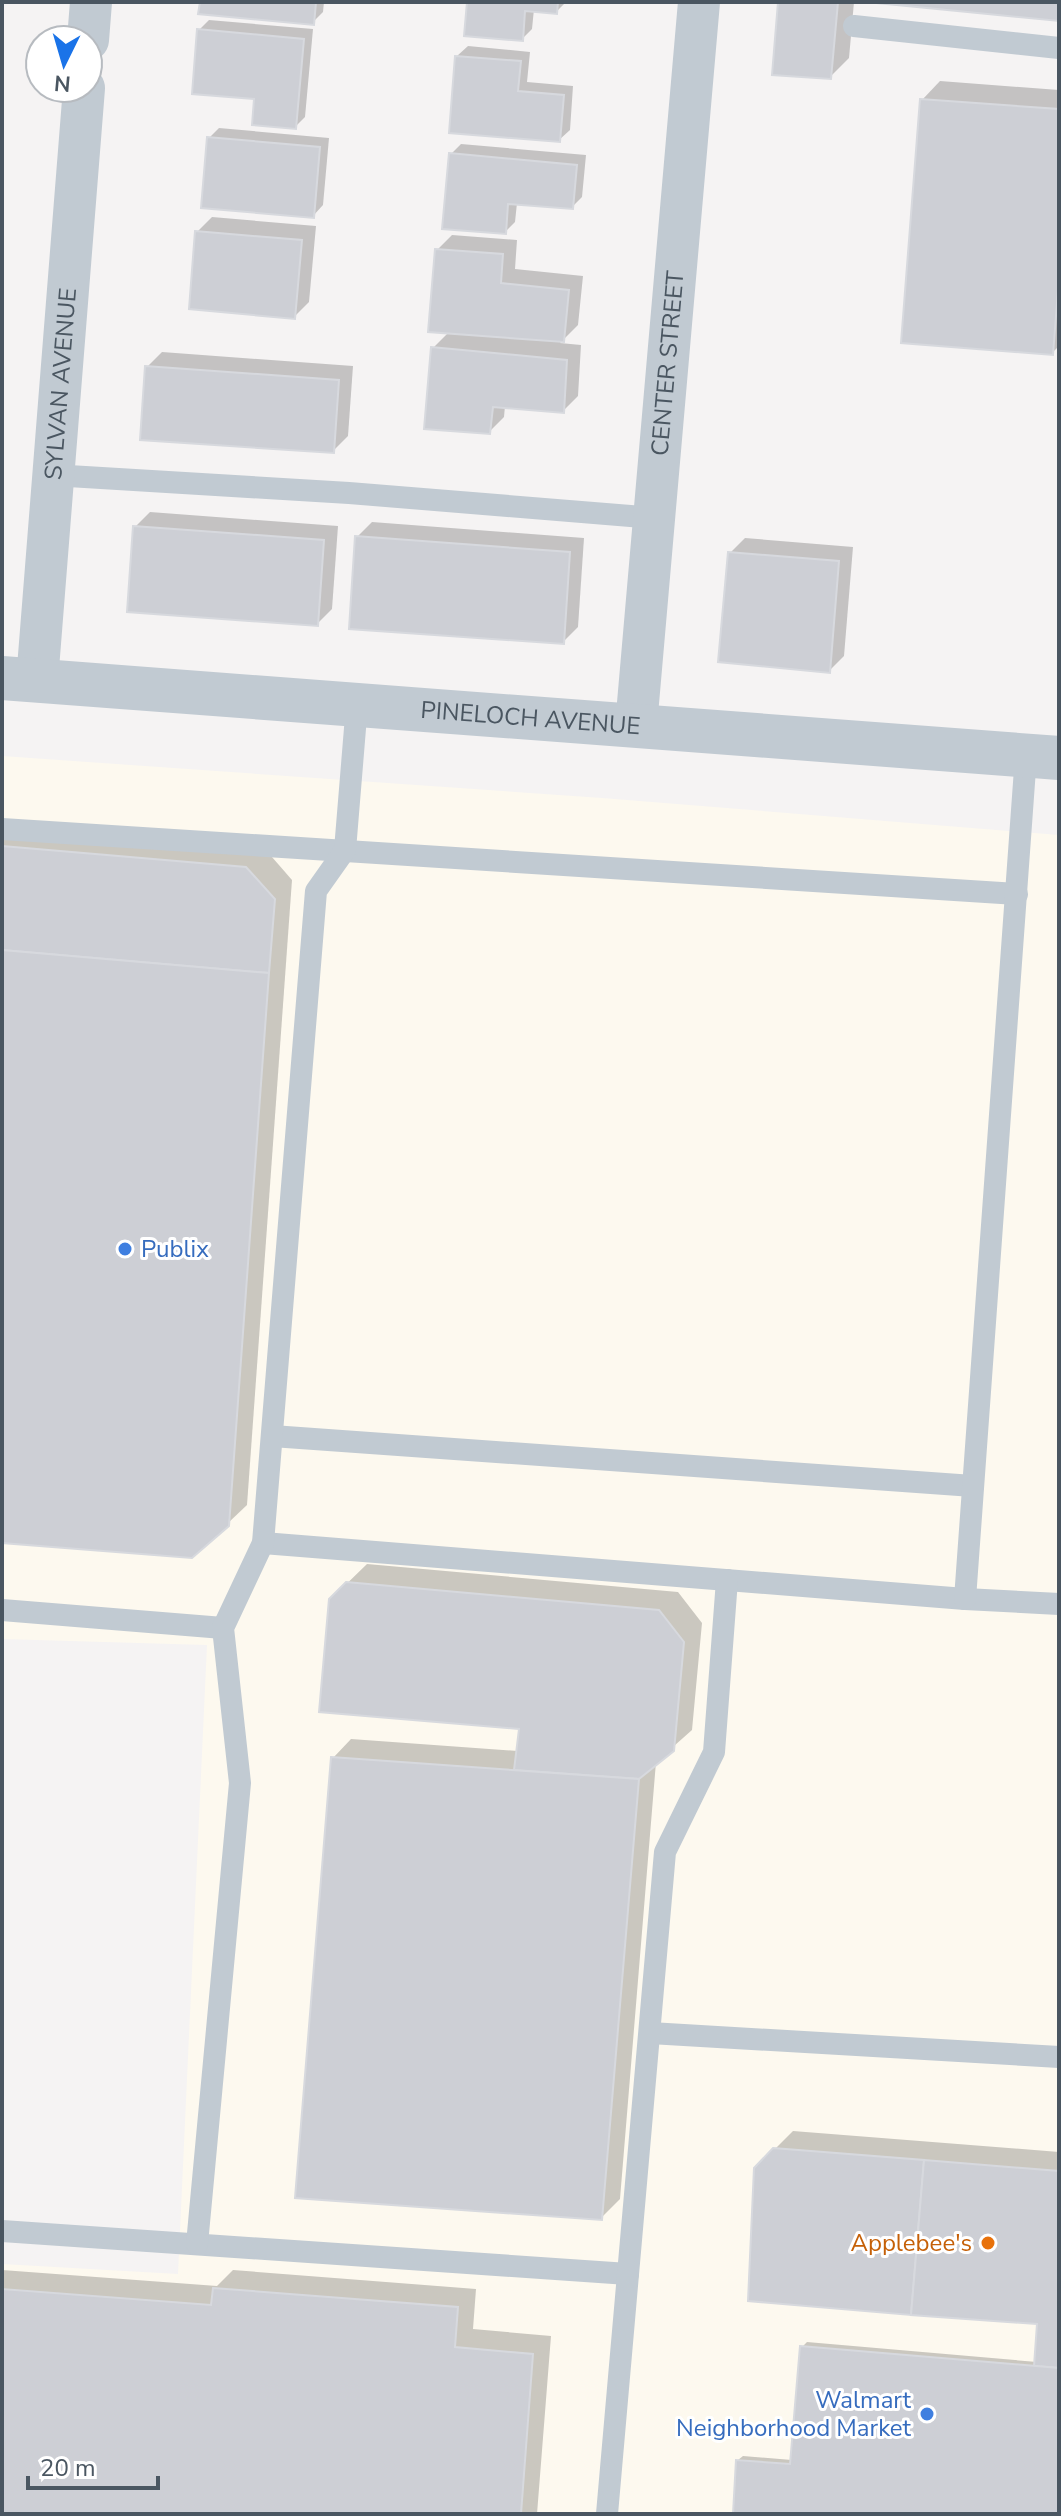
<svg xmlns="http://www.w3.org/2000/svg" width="1061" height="2516" viewBox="0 0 1061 2516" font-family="'Nunito Sans',sans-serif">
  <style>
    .commercial { fill: #fdf9ef }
    .shadow { fill: #0003 }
    .building { fill: #cdcfd5; stroke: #d7d9de; stroke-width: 2 }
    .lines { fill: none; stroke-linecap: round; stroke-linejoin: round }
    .service { stroke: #c1cad2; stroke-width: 22 }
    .minor { stroke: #c1cad2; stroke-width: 42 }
    .tertiary { stroke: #c1cad2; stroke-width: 44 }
    .shop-dot { fill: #3f7fe0; stroke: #fff; stroke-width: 3 }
    .food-dot { fill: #e8710a; stroke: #fff; stroke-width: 3 }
    .labels { text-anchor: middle; stroke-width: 6; stroke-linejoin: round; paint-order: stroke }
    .street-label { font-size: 24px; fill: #4a5661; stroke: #fff }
    .shop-label { font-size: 24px; fill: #366cbe; stroke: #fff; text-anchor: start }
    .food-label { font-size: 24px; fill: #c56008; stroke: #fff; text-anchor: end }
  </style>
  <rect width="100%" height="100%" fill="#f5f3f3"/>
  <path class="commercial" d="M2,756L602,798L1059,835V2514H2V2264L178,2274L207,1645L2,1639Z"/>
  <g class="shadow">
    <path d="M202,2H324L323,12L313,22Z"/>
    <path d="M469,2H566L557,11L534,9L532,29L522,39Z"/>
    <path d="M780,2H854L849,58L830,77Z"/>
    <path d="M209,20L313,29L305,117L295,127L257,97L199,30Z"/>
    <path d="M468,46L530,52L527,82L573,86L570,130L559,140L457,56Z"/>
    <path d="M940,81L1059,90V346L1052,353L922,100Z"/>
    <path d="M219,128L329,138L323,205L313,216L209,138Z"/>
    <path d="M461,144L586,155L582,197L572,207L517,203L515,222L505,232L451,154Z"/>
    <path d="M212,217L316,226L309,302L294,317L197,232Z"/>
    <path d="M452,235L517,240L515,269L583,276L578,325L560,343L581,345L578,396L563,411L505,406L504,417L489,432L433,348L449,332L437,250Z"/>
    <path d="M162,352L353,366L348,436L333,451L147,367Z"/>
    <path d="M150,512L338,526L332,609L317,624L135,527Z"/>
    <path d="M372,522L584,538L578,627L563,642L357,537Z"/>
    <path d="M745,538L853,547L844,656L829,671L730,553Z"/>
    <path d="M2,826L265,849L292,880L247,1505L227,1524L2,1541Z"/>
    <path d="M367,1564L678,1592L702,1623L692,1730L656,1762L620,2199L601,2218L333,1758L351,1739L518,1751L521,1727L331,1599Z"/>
    <path d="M793,2131L1059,2152V2514H735L738,2460L743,2456L792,2460L802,2347L807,2342L1037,2362L1039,2323L756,2168Z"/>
    <path d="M2,2270L217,2286L233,2270L476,2289L473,2329L551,2336L537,2514H2Z"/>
  </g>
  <g class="building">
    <path d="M200,2H316L314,25L198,14Z"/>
    <path d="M467,2H558L557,14L525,11L523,41L464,36Z"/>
    <path d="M778,2H838L831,79L772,75Z"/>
    <path d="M866,2H1059V21Z"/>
    <path d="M197,29L304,39L296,129L252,125L254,99L192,94Z"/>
    <path d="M455,56L521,61L518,91L564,95L560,142L449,133Z"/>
    <path d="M920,99L1059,109V277L1053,355L901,343Z"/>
    <path d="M207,137L320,147L314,218L201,208Z"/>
    <path d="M449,153L577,165L573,209L508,204L506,234L442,229Z"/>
    <path d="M195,231L302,240L295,319L189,309Z"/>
    <path d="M435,249L503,254L501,283L569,290L564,342L428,332Z"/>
    <path d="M431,347L567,360L564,413L493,407L490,434L424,429Z"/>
    <path d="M145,366L339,380L334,453L140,440Z"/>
    <path d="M133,526L324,540L318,626L127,612Z"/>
    <path d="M355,536L570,552L564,644L349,629Z"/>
    <path d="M728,552L839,561L830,673L718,662Z"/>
    <path d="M2,846L246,867L275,899L269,973L2,950Z"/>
    <path d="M2,950L269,973L229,1526L192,1558L2,1543Z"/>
    <path d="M346,1582L659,1610L684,1642L674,1751L639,1779L514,1770L519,1729L319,1712L329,1599Z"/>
    <path d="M331,1757L639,1779L602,2220L295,2198Z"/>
    <path d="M773,2148L924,2160L911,2315L748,2301L754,2168Z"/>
    <path d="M924,2160L1059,2171V2368L1034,2366L1037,2324L911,2315Z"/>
    <path d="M213,2288L458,2307L455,2347L533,2354L521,2514H2V2289L211,2305Z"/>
    <path d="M800,2346L1059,2368V2514H733L736,2460L790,2464Z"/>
  </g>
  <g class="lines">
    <g class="service">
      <path d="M854,26L1059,48"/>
      <path d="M52,475L349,493L655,518"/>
      <path d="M2,829L1017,894"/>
      <path d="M272,1436L973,1486"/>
      <path d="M263,1543L965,1599L1059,1604"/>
      <path d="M965,1599L1026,755"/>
      <path d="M2,1610L223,1628"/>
      <path d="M650,2033L1059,2057"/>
      <path d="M2,2231L628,2274"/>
      <path d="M197,2244L240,1783L223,1628L263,1543L316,891L345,850L357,704"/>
      <path d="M607,2514L665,1852L714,1752L727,1580"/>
    </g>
    <g class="minor">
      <path d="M88,40L91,2"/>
      <path id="s1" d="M37,681L84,88"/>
      <path id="s2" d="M636,726L699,2"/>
    </g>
    <path class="tertiary" id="s3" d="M2,678L1059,758"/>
  </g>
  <g class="shop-dot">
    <circle cx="125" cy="1249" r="8"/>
    <circle cx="927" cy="2414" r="8"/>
  </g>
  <circle class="food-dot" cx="988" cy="2243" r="8"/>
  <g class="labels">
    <g class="street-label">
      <text dy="8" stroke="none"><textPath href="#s2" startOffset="364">CENTER STREET</textPath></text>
      <text dy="8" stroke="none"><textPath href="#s1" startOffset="298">SYLVAN AVENUE</textPath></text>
      <text dy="8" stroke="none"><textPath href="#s3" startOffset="530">PINELOCH AVENUE</textPath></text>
    </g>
    <g class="shop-label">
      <text x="141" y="1257">Publix</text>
      <text x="911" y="2408" text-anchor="end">Walmart<tspan x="911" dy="28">Neighborhood Market</tspan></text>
    </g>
    <g class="food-label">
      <text x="972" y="2251">Applebee's</text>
    </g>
  </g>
  <rect width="1061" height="2516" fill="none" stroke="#4a5661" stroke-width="8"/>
  <g transform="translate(64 64) rotate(185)"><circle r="38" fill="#ffffff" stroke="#b7bbc0" stroke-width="2"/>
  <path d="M0-6L14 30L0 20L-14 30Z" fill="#1a73e8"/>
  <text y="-12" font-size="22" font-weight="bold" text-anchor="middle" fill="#4a5661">N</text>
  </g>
  <path d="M28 2476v12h130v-12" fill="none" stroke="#4a5661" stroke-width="4"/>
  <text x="40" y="2476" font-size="24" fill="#4a5661" stroke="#ffffff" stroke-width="6" paint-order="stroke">20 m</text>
</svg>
